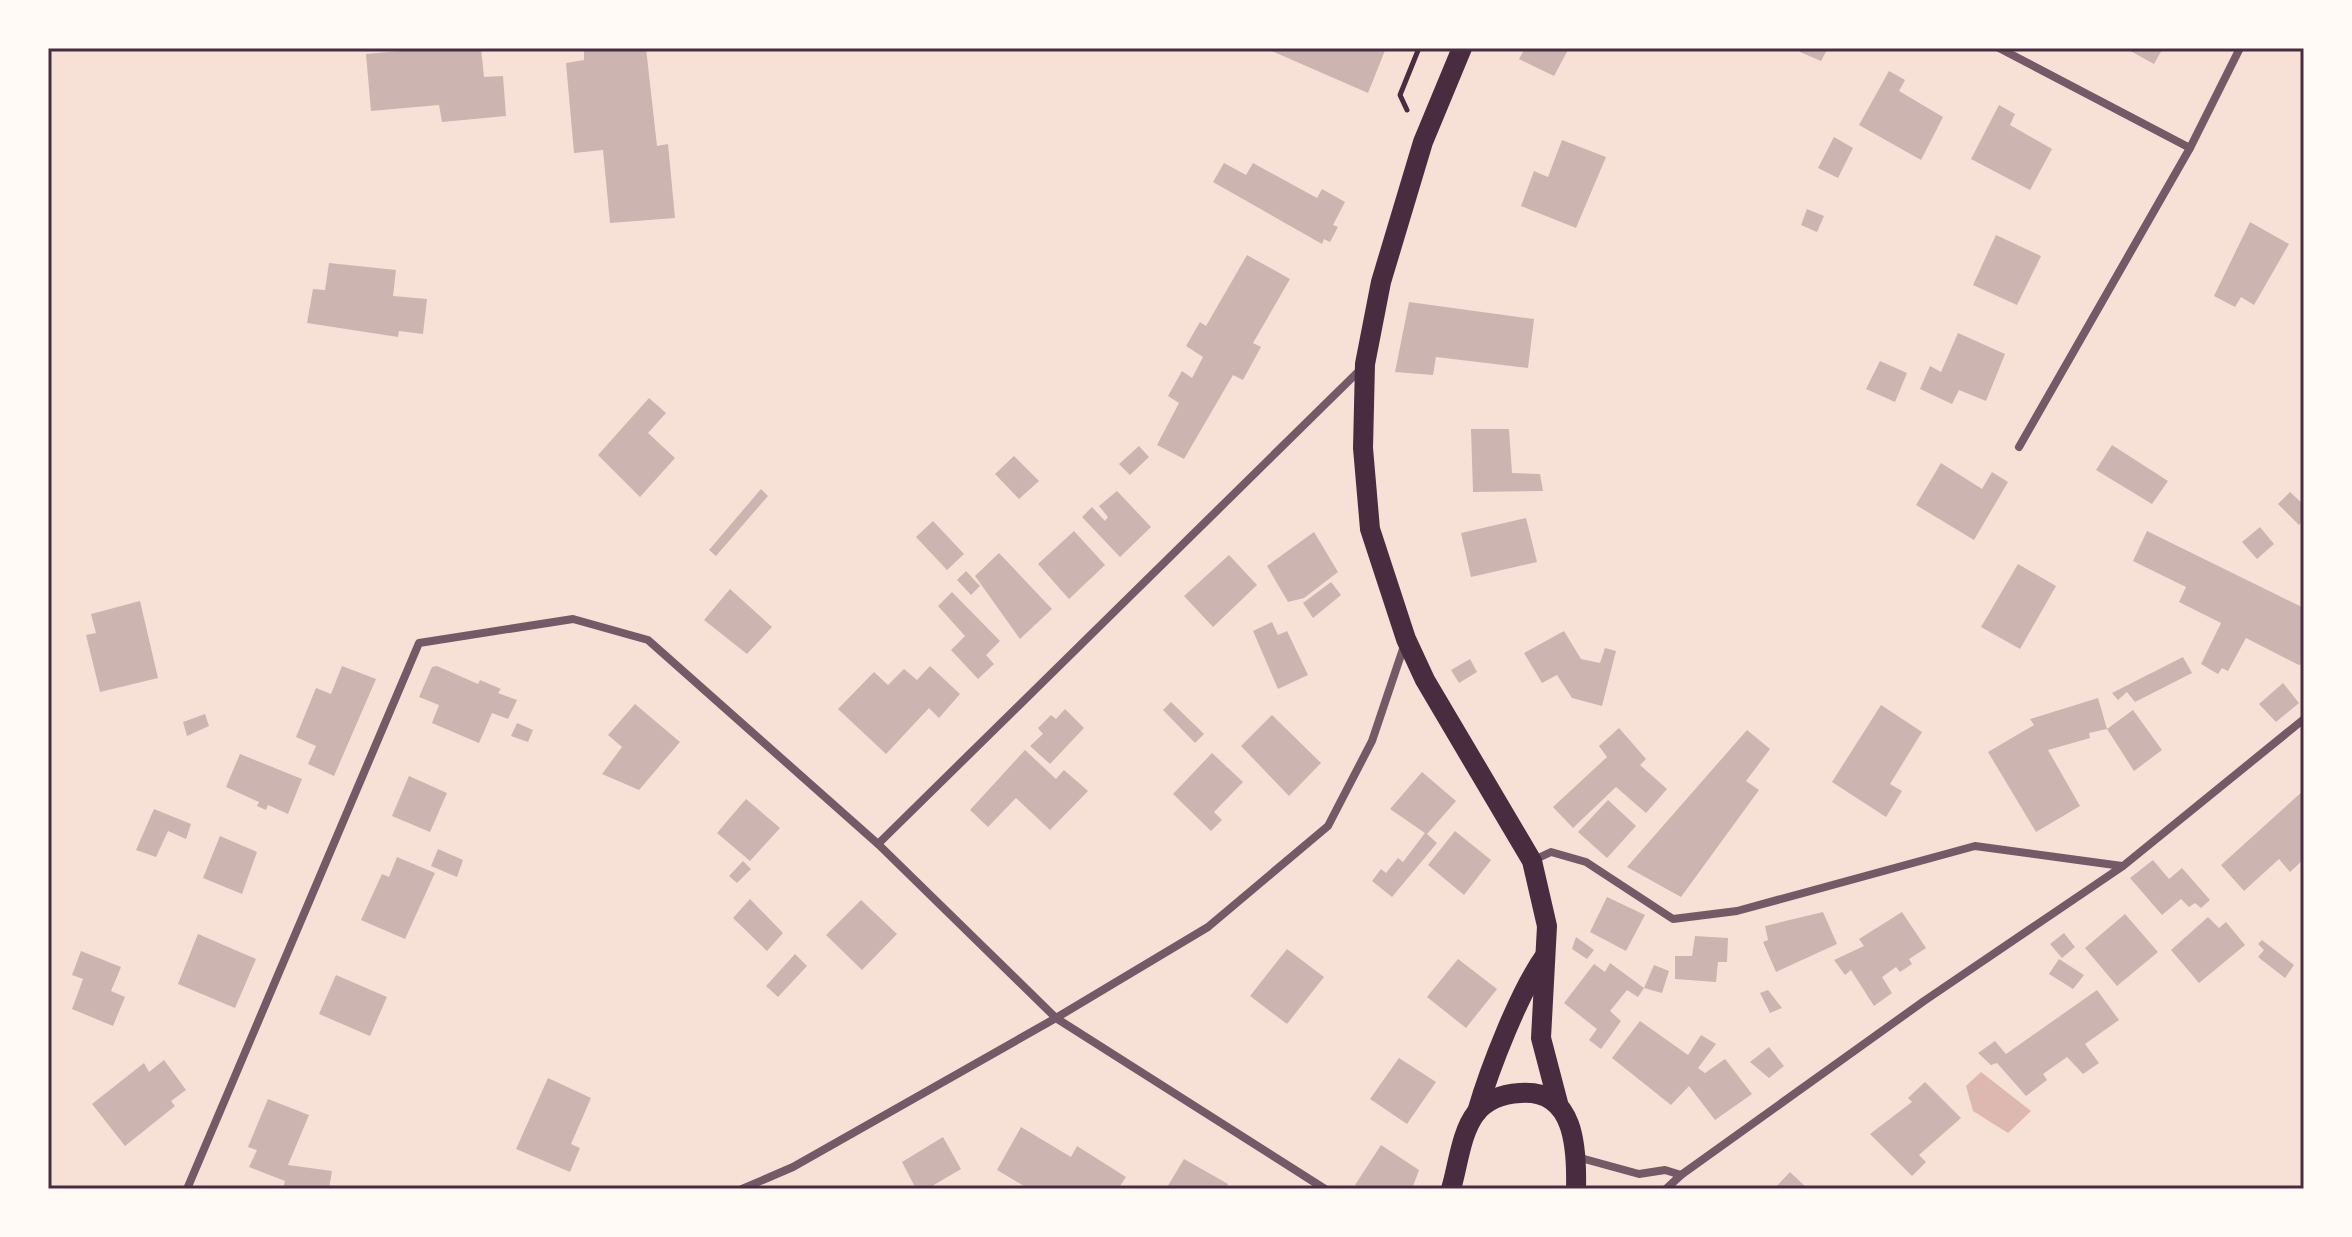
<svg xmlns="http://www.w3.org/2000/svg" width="2352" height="1237" viewBox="0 0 2352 1237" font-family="'Open Sans',sans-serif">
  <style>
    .water { fill: #dcb8b0 }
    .building { fill: #ccb4b1 }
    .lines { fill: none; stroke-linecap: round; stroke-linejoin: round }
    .path { stroke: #4a2c40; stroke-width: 5 }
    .minor { stroke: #755966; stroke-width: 8 }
    .primary { stroke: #4a2c40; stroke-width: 20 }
    .neatline { fill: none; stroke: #4a2c40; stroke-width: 3 }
  </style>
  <rect width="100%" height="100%" fill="#f7e1d7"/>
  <path class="water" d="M1981,1072L2031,1111L2008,1133L1973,1111L1966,1086Z"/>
  <g class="building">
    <path d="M435,48H481L484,77L503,76L506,116L442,122L439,105L371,111L366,54Z"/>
    <path d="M584,48H646L657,146L668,144L675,218L610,223L603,150L574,153L566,63L584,60Z"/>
    <path d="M1265,48H1386L1368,93Z"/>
    <path d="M1525,48H1569L1554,76L1519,59Z"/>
    <path d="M1801,48H1828L1821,61L1800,52Z"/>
    <path d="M2125,48H2163L2154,64Z"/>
    <path d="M1889,71L1905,80L1899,91L1943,117L1921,160L1859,125Z"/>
    <path d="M1999,105L2015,114L2010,125L2052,149L2030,190L1971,159Z"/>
    <path d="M1834,137L1853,148L1838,178L1818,168Z"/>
    <path d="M1562,140L1606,157L1576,228L1521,206L1534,171L1548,177Z"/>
    <path d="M1224,163L1246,175L1253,163L1317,198L1322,189L1345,202L1333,225L1338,227L1330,242L1324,239L1322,244L1213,182Z"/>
    <path d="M1807,209L1824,216L1817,232L1801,225Z"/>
    <path d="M2250,222L2289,244L2254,305L2241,297L2235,307L2214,296Z"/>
    <path d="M1996,235L2041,256L2017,305L1973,285Z"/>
    <path d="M1247,255L1290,279L1253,343L1261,347L1243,380L1233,375L1184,459L1157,445L1179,403L1168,396L1182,371L1192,378L1203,357L1186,346L1200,322L1206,326Z"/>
    <path d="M329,263L396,270L393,296L427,299L423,334L399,331L398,337L307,323L313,289L325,290Z"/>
    <path d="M1409,302L1534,319L1528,368L1436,357L1433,375L1395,372Z"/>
    <path d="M1958,333L2005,354L1986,401L1959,390L1952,404L1920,389L1930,366L1941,372Z"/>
    <path d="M1880,361L1907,373L1895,402L1866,389Z"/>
    <path d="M649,398L666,413L648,433L675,458L640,497L598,455Z"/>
    <path d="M1471,429H1509L1512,473L1540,474L1543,491L1473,492Z"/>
    <path d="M2112,445L2168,481L2152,504L2096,470Z"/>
    <path d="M1139,446L1149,457L1130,475L1119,464Z"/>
    <path d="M1014,456L1039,481L1019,499L995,474Z"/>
    <path d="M1941,463L1982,489L1992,472L2008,482L1974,540L1916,505Z"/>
    <path d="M761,489L768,496L716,556L709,550Z"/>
    <path d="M1117,491L1151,527L1120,557L1082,517L1092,507L1105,521L1108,517L1099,506Z"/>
    <path d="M2290,492L2304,505V519L2299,525L2278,504Z"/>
    <path d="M1526,518L1537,562L1471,577L1461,533Z"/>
    <path d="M933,521L964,554L947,570L916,537Z"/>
    <path d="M2260,527L2274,544L2257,559L2242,542Z"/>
    <path d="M1074,531L1105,565L1069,599L1038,564Z"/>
    <path d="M2147,531L2304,608V663L2299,665L2246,638L2228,671L2222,668L2218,674L2201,664L2221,623L2179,602L2186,587L2133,561Z"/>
    <path d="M1314,532L1338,572L1304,598L1288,602L1267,566Z"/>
    <path d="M999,553L1052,609L1020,639L975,576Z"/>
    <path d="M1229,555L1257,585L1213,627L1184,596Z"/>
    <path d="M2018,564L2056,586L2020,649L1981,627Z"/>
    <path d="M966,571L980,586L971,595L957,580Z"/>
    <path d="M1331,582L1341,595L1313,618L1303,603Z"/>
    <path d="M730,589L772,627L747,654L704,620Z"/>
    <path d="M952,592L1000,641L986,655L994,664L978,679L951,650L965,636L938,606Z"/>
    <path d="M140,601L158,678L100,692L86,635L96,633L91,614Z"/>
    <path d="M1272,622L1278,635L1287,631L1308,675L1278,689L1253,631Z"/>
    <path d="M1564,631L1581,659L1600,663L1605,648L1616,651L1602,706L1572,698L1557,675L1542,683L1524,653Z"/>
    <path d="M2183,657L2192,673L2135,702L2127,692L2118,700L2112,693Z"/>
    <path d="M1470,659L1477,672L1459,683L1451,670Z"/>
    <path d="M342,666L376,679L334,776L308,764L316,746L296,737L316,688L331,694Z"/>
    <path d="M437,666L478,684L480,680L501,689L498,693L517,700L508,719L492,713L479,743L432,723L439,705L419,697L432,667Z"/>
    <path d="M930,666L960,694L939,718L929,708L886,754L838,709L874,672L888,685L904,669L917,680Z"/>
    <path d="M2283,683L2299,703L2276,722L2259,704Z"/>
    <path d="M2098,698L2107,729L2089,733L2090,738L2048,750L2080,806L2036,832L1988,752L2034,725L2030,719Z"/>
    <path d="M1171,702L1204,734L1195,743L1163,710Z"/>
    <path d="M635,704L680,742L639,790L602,774L622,747L608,735Z"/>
    <path d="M1881,705L1922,732L1890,784L1902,791L1886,817L1832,782Z"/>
    <path d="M1065,709L1084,728L1050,764L1030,746L1043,734L1038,728L1051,715L1056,719Z"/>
    <path d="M2133,710L2162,750L2134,771L2107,729Z"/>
    <path d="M205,714L209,726L187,736L183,722Z"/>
    <path d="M1272,715L1321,763L1289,796L1241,746Z"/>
    <path d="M517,723L533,730L528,742L511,736Z"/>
    <path d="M1619,728L1646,759L1640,765L1667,789L1646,813L1616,787L1573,828L1553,807L1607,757L1599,746Z"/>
    <path d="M1747,730L1770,749L1746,781L1759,790L1681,897L1627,867Z"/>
    <path d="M1025,750L1056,779L1064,770L1088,791L1050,830L1016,798L988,827L970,810Z"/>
    <path d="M1212,753L1243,782L1214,812L1222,820L1211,831L1173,794Z"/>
    <path d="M240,754L302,779L288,814L268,805L266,810L257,806L259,802L226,787Z"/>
    <path d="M1422,772L1456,801L1427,834L1437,843L1392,897L1372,881L1381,869L1386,873L1398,858L1403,862L1425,833L1390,809Z"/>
    <path d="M409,776L447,793L430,832L392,816Z"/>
    <path d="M2304,790V835L2301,837L2304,859L2290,872L2279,859L2244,891L2221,865Z"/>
    <path d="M746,799L780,828L750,861L717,833Z"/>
    <path d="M1608,800L1636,826L1607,858L1578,832Z"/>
    <path d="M154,809L191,824L186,839L168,831L156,857L136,850Z"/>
    <path d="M1455,831L1491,860L1464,895L1428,865Z"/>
    <path d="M220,836L257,852L242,894L203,878Z"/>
    <path d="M438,849L463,860L457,877L431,866Z"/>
    <path d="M397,857L435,873L405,939L361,920L382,874L389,877Z"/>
    <path d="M2153,860L2169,879L2182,868L2210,900L2201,908L2195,903L2189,907L2181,899L2162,915L2130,878Z"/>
    <path d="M743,861L751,869L737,883L729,876Z"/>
    <path d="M1607,897L1645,915L1626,951L1590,932Z"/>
    <path d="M750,899L783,933L767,951L733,918Z"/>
    <path d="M861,900L897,934L862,970L826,935Z"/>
    <path d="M1823,912L1837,944L1776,972L1763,942L1768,940L1765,926Z"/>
    <path d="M1902,912L1926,948L1909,959L1912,964L1900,972L1896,967L1882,977L1892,993L1874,1006L1851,970L1845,975L1834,960L1864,946L1859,939Z"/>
    <path d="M2125,914L2158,952L2117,986L2085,948Z"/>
    <path d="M2208,917L2219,928L2226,922L2245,945L2199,983L2171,950Z"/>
    <path d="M2064,933L2075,947L2062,958L2050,944Z"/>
    <path d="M198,934L256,959L235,1008L178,984Z"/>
    <path d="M1695,936L1728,938L1727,962H1718L1716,982L1675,979V956H1692Z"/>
    <path d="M1576,937L1594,950L1587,959L1572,949Z"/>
    <path d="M2262,940L2294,965L2285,978L2258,957L2264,950L2258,944Z"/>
    <path d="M1287,949L1324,977L1287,1024L1250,996Z"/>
    <path d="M81,951L121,967L111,991L125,997L113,1026L72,1009L83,979L72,975Z"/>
    <path d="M795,954L807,966L778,997L766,986Z"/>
    <path d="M1458,959L1497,989L1466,1028L1427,997Z"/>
    <path d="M2059,959L2084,975L2073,989L2049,974Z"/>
    <path d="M1610,963L1644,988L1638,997L1627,990L1610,1011L1621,1021L1601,1049L1589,1040L1597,1029L1564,1003L1594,964L1605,972Z"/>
    <path d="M1654,965L1669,971L1662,993L1644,988Z"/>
    <path d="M336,975L387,997L370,1036L319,1014Z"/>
    <path d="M1768,990L1782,1008L1770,1013L1760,993Z"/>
    <path d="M2097,990L2119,1020L2085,1044L2099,1063L2083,1074L2067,1057L2043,1074L2047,1080L2026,1096L1997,1063L1991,1065L1978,1053L1995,1041L2006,1054Z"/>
    <path d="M1640,1021L1688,1055L1701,1035L1716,1044L1698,1068L1705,1073L1725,1059L1752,1094L1715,1120L1689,1086L1671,1105L1612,1058Z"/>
    <path d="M1769,1047L1784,1066L1769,1078L1750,1062Z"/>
    <path d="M1399,1058L1436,1082L1407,1124L1370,1099Z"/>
    <path d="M164,1060L186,1090L171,1101L175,1106L125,1146L92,1104L144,1063L149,1072Z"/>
    <path d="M548,1078L591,1098L571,1144L580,1148L570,1172L516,1149Z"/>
    <path d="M1925,1082L1961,1118L1919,1155L1926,1162L1912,1176L1870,1134L1912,1102L1908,1098Z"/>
    <path d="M268,1099L309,1115L288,1165L332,1171L329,1189H283L285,1181L249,1167L257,1150L248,1147Z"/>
    <path d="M1021,1127L1071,1157L1077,1146L1126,1177L1118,1189H1029L997,1170Z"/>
    <path d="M943,1137L961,1169L927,1189H916L902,1162Z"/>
    <path d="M1381,1145L1419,1170L1412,1189H1362L1355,1185Z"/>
    <path d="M1184,1159L1228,1184L1226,1189H1166Z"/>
    <path d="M1790,1172L1808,1189H1774Z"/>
  </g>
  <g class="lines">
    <path class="path" d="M1407,110L1400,95L1419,48"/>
    <g class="minor">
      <path d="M1999,48L2190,148"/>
      <path d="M2019,447L2190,148L2240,48"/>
      <path d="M878,844L1362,368"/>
      <path d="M1534,860L1551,852L1586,862L1673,919L1737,911L1975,846L2122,866"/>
      <path d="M1577,1157L1639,1174L1665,1170L1681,1175L1666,1189"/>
      <path d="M1681,1175L1924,1001L2123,866L2304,719"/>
      <path d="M187,1189L419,643L573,619L648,640L878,844L1056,1018L1325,1189"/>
      <path d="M742,1189L793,1167L1056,1018L1208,927L1328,826L1372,741L1405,643"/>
    </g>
    <g class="primary">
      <path d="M1462,48L1423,142L1381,282L1365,364L1363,448L1370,529L1406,639L1425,680L1532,861L1547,926L1541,1038L1558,1103"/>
      <path d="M1477,1112C1489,1070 1520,990 1545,956"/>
      <path d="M1451,1189C1458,1166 1461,1132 1476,1113C1487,1099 1504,1094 1520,1093C1575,1089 1577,1148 1576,1189"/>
    </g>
  </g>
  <rect width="2352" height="1237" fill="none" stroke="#fffaf5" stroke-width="100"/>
  <rect x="50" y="50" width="2252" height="1137" class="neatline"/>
</svg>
